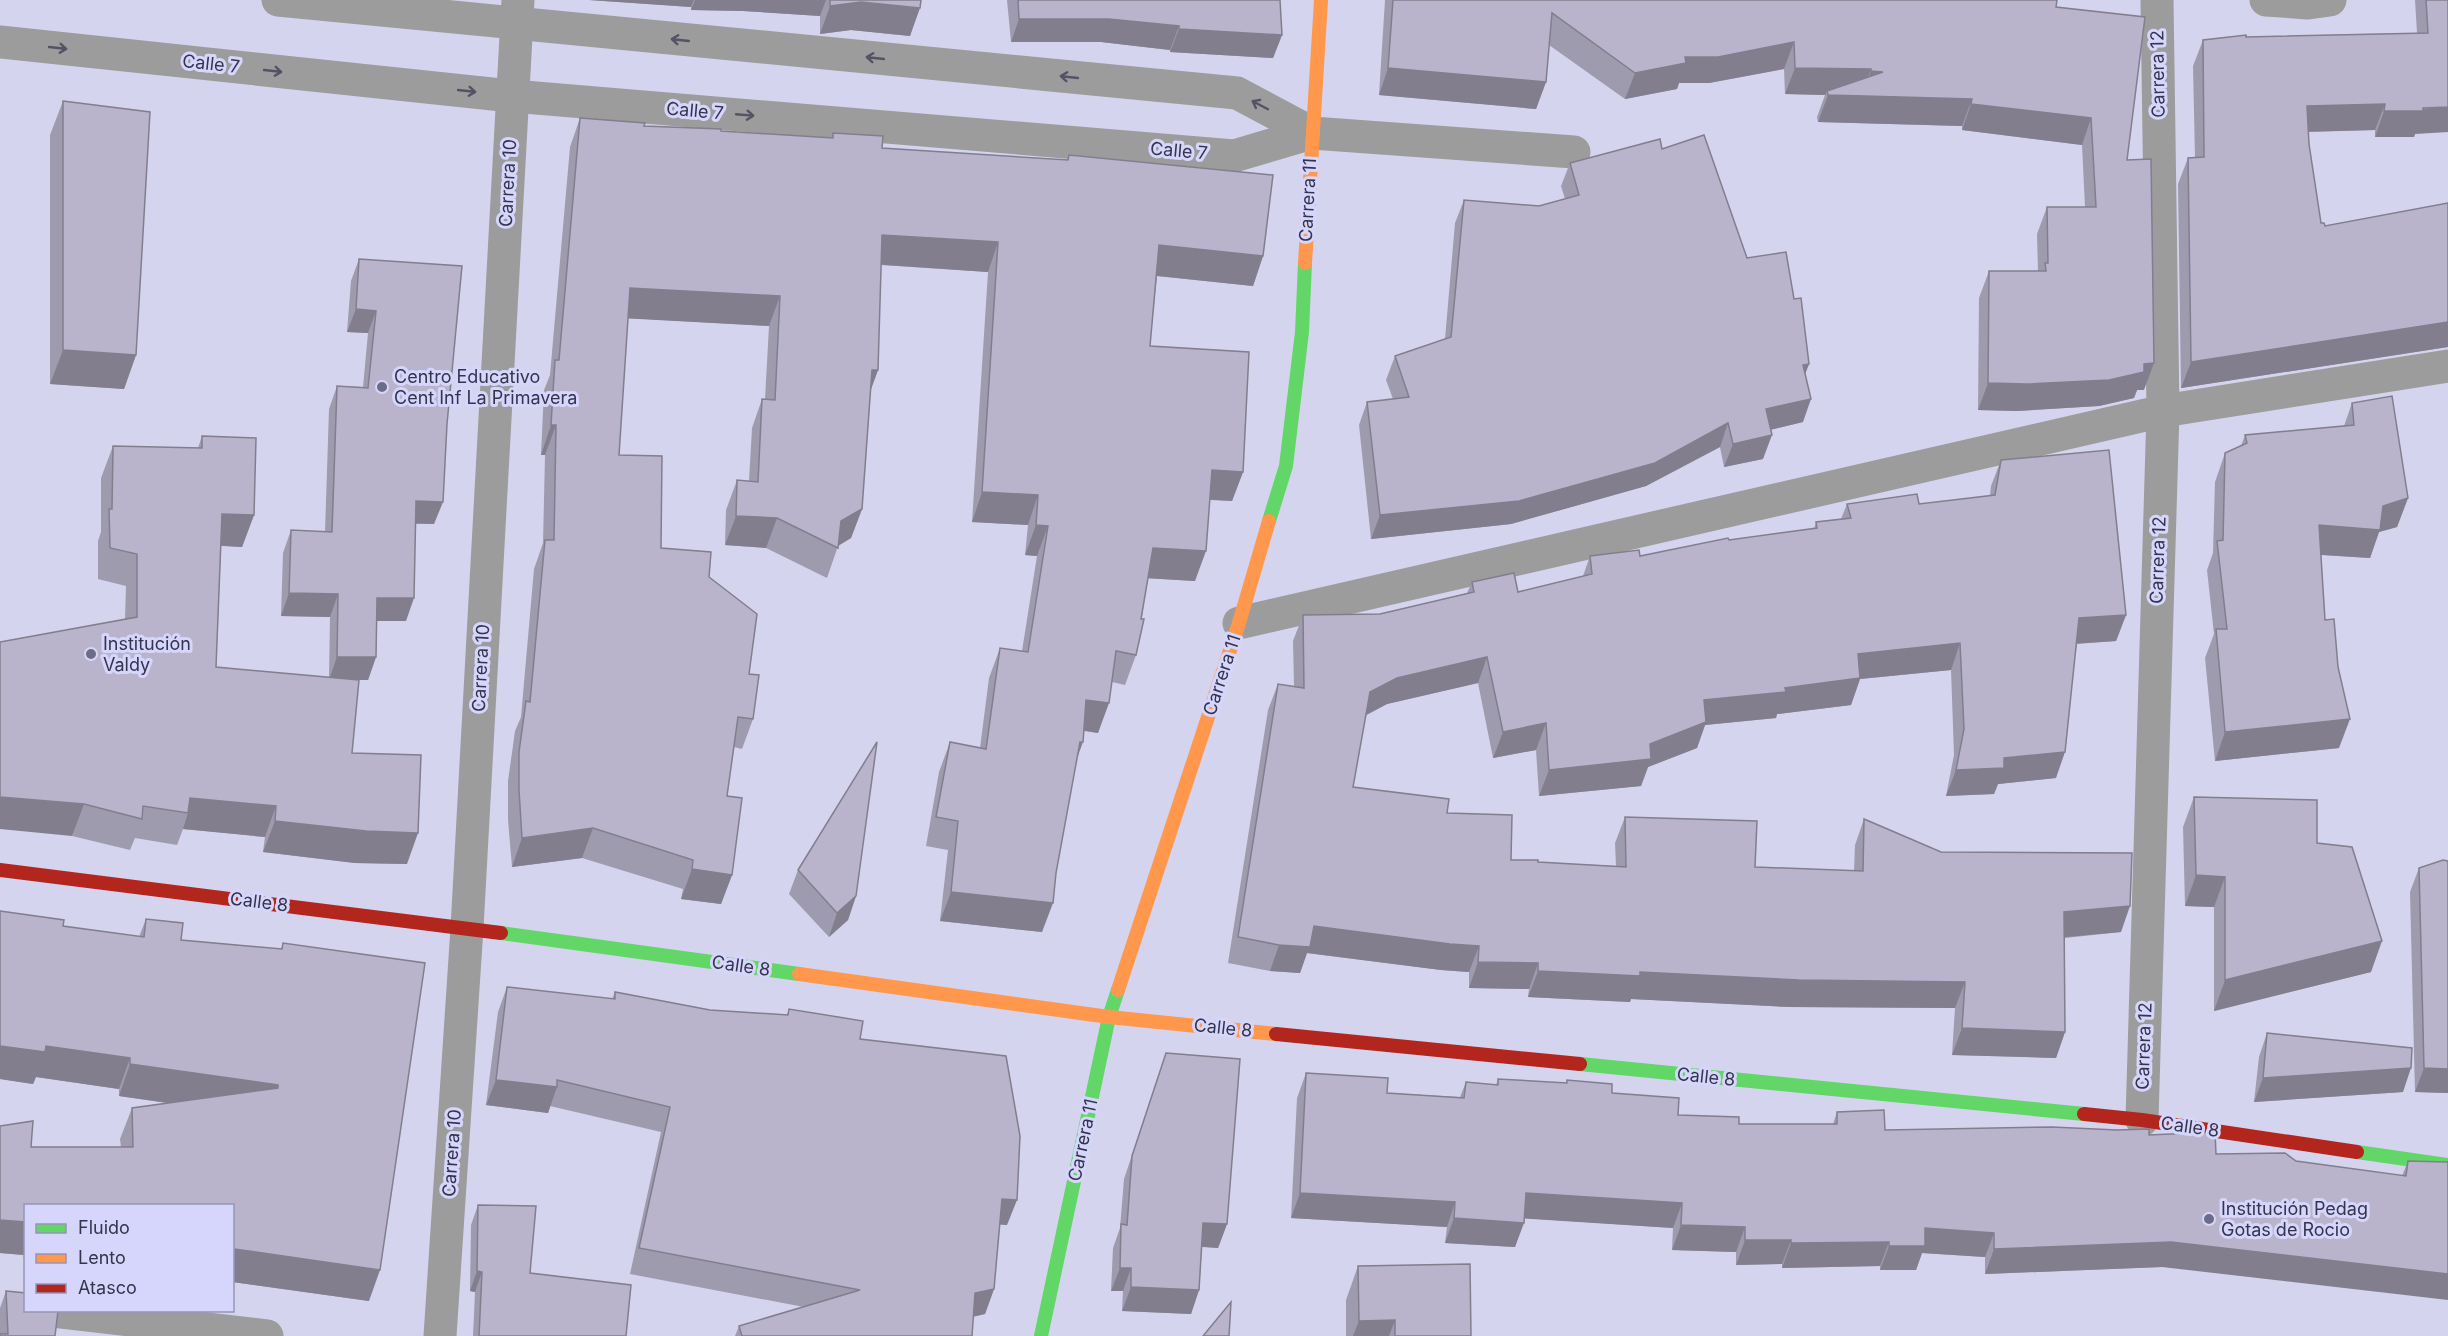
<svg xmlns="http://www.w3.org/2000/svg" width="2448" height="1336" viewBox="0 0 2448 1336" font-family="Inter,sans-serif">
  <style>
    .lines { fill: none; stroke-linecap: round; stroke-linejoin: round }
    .street { stroke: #9c9c9d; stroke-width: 33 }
    .fast { stroke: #63d668; stroke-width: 14 }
    .slow { stroke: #ff974d; stroke-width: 14 }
    .jam { stroke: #b3261e; stroke-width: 14 }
    .wall { fill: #9f9baf }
    .shaded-wall { fill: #827e8e }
    .building { fill: #b9b4cb; stroke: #827e8e; stroke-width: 1.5 }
    .oneway { stroke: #535365 }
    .poi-dot { fill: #6c6c86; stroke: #d6d6fd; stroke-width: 2 }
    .labels { text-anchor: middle; stroke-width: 6; stroke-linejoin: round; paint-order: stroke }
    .street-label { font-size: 18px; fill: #34344d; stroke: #d6d6fd }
    .poi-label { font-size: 18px; fill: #34344d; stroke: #d6d6fd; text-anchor: start }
  </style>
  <rect width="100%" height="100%" fill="#d4d4ef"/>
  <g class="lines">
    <g class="street">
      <path d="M278,0L1237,93L1312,133"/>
      <path d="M2266,0L2308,3L2330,0"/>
      <path d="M0,42L512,96L1234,156L1312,133L1574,152"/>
      <path d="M1239,623L2163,411L2448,366"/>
      <path d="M2142,1120L2163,411L2157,0"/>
      <path d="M44,1310L267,1336"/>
      <path d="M440,1336L467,928L518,0"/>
    </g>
    <g class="fast">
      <path d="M1269,521L1286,466L1302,332L1305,263"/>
      <path d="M501,933L799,974"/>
      <path d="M1580,1064L2084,1114"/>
      <path d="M2357,1152L2448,1165"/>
      <path d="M1041,1336L1109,1017L1118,990"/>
    </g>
    <g class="slow">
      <path d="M1305,263L1321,0"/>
      <path d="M799,974L1109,1017L1276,1034"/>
      <path d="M1118,990L1239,623L1269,521"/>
    </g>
    <g class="jam">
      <path d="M0,870L501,933"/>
      <path d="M1276,1034L1580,1064"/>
      <path d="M2084,1114L2142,1120L2357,1152"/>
    </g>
  </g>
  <g class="wall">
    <path d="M589,0H921L910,36L851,30L820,34V16L743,11L691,10V7Z"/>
    <path d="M1007,0H1280L1282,35L1273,58L1170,52V50L1101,42H1011Z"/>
    <path d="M1385,0H2057L2056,7L2127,160L2144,390H2137L2134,398L2099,406L2017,411L1978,410L1979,298L1989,271H2038L2037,234L2047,207H2085L2082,145L1962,130V126L1818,122L1817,117L1825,95L1785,94L1784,69L1709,83H1679L1677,89L1625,99L1549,45L1546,82L1536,109L1379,95Z"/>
    <path d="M2415,0H2448L2414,137H2375V130L2308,132L2309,144L2321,223L2325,226L2448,203V347L2181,388L2178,184L2188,158H2195L2193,66L2203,40L2246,37L2417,33Z"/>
    <path d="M63,101L136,355L124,389L50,384V135Z"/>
    <path d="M580,118L644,126L832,138L833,133L882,148L1067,160L1069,155L1263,256L1253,286L1157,276L1150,346L1243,472L1232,501L1210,500L1195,581L1148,578L1136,655L1125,685L1112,682L1098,733L1084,731L1076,761L1042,932L940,921L948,850L926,846L939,772L950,742L980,748L989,678L1000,648L1022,651L1037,556L1025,555L1028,525L972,522L988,272L881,265L878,370L871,389L862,509L851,538L838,546L827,578L766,548L725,545L726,510L737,480L749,481L752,428L762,399H765L769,326L628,318L619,455L661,548L709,577L749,674L753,719L742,749L734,747L727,796L732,875L721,904L681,899L683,889L582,858L512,867L508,820V781L515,731L521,717L534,569L543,543L545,455H541L544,390L550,375L570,147Z"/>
    <path d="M1662,149L1747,258L1794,299L1809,364L1805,374L1803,422L1770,430L1763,459L1724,467L1720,447L1646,486L1511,524L1371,539L1359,425L1367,402L1393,399L1386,380L1395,356L1445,339L1455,223L1464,200L1539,206L1565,199L1561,186L1570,163Z"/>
    <path d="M359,259L462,266L434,524H416L406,621H377L376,657L368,680H354L352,753L407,864L355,863L263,852L265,837L183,829L177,845L135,838L130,850L72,836L125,619L126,586L98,579V541L101,532V478L113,446L198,448L202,436L254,515L242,547L221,546L216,667L329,678L330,617L281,616L283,553L291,530L325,532L329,409L337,386L363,387L368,333L347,332L351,281Z"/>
    <path d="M2352,403L2408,498L2397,527L2379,532L2370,558L2321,555L2325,620L2339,748L2215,761L2205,658L2214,634L2207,570L2213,553L2215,482L2225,453L2241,446L2245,435L2344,426Z"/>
    <path d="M2001,460L2126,615L2116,641L2077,644L2056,778L1998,784L1994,794L1946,796L1954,755L1951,670L1860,679L1851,705L1777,714L1776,718L1705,725L1697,748L1648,767L1641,786L1539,796L1536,750L1493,758L1478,683L1387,704L1365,716L1353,787L1447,813L1511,860L1538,862L1616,866L1615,843L1625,817L1755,867L1854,871L1855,845L1864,819L2121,932L2065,938V1032L2056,1058L1952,1055L1955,1008L1790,1007L1631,999L1630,1002L1528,997L1529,989L1469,988V972L1441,970L1307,953L1300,973L1270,971L1228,963L1268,710L1278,684L1294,687L1293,641L1303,615L1380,614L1467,593L1472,582L1518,592L1583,576L1590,556H1640L1729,540L1814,529L1816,522L1841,519L1847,504H1919L1990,496L1991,486Z"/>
    <path d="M2194,797L2317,843L2371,972L2214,1011V907L2185,906L2183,827Z"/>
    <path d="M2419,868L2448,1093L2415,1092L2410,892Z"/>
    <path d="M798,870L856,896L848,920L829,937L789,894Z"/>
    <path d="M0,911L63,926L139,937L146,919L181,940L281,949L283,943L369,1301L232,1282V1206H26V1258L23,1257L24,1255L0,1253V1126L31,1147H121L120,1139L132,1108L167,1103L119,1096V1089L36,1077L33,1084L0,1079Z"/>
    <path d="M507,987L612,999L615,992L710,1010L787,1015L789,1009L860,1039L1007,1225L1000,1224L994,1289L985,1314L973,1317L972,1336H735L739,1326L804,1307L630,1274L661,1132L550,1106L548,1113L486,1105L498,1012Z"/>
    <path d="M2267,1033L2403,1092L2254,1102L2259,1057Z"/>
    <path d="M1166,1053L1227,1224L1218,1248L1202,1247L1199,1290L1191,1314L1122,1311L1123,1291H1111L1113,1248L1120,1228L1124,1179Z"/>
    <path d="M1306,1073L1387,1093L1460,1097L1466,1082L1496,1085L1498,1079L1566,1083L1567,1080L1678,1115L1739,1124H1833L1837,1112L1885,1130L2149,1135L2216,1154L2296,1161L2402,1176L2408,1161L2448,1162L2162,1267L1985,1274V1257L1922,1253L1916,1270H1880V1266L1782,1268V1264L1736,1265V1252L1672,1250L1673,1228L1524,1218L1515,1247L1445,1243L1447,1227L1291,1218L1297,1098Z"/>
    <path d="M478,1205L530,1273L626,1336H473L475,1292L470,1291L471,1225Z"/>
    <path d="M1358,1266L1471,1336H1346V1300Z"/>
    <path d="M6,1291L55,1336H0V1308Z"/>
  </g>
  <g class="shaded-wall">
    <path d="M589,0H694L691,7Z"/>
    <path d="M695,0H826L820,16L743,11L691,10Z"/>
    <path d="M861,2L920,8L910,36L851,30L820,34L830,6Z"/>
    <path d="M1019,19H1109L1179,26L1170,50L1101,42H1011Z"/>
    <path d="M1179,29L1282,35L1273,58L1170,52Z"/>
    <path d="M1794,42L1784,69L1709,83H1679L1677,89L1625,99L1635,73L1685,57Z"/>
    <path d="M1388,68L1546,82L1536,109L1379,95Z"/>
    <path d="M1795,68L1871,69L1861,96L1871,71L1883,72L1972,99L1962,126L1818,122L1828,95L1827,91L1825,95L1785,94Z"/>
    <path d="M1971,104L2091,118L2082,145L1962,130Z"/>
    <path d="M2385,104L2375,130L2297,132L2307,106Z"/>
    <path d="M2448,107V132L2415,134L2414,137H2375L2384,111Z"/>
    <path d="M882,235L998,242L988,272L871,264Z"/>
    <path d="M1159,245L1263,256L1253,286L1148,275Z"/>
    <path d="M630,288L780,296L769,326L620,318Z"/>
    <path d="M356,309L376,311L368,333L347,332Z"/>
    <path d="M2448,322V347L2181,388L2191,362Z"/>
    <path d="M63,350L136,355L124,389L50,384Z"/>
    <path d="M2154,363L2144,390H2137L2134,398L2099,406L2017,411L1978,410L1988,383Z"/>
    <path d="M1809,364L1800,387L1803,365Z"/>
    <path d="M872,370H878L867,400Z"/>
    <path d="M1811,399L1803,422L1757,433L1766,409Z"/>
    <path d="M1728,423L1720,447L1646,486L1511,524L1371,539L1380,515Z"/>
    <path d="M551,425H556L545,455H541Z"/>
    <path d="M1772,435L1763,459L1724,467L1733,444Z"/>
    <path d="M1212,470L1243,472L1232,501L1201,499Z"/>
    <path d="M982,492L1038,495L1028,525L972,522Z"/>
    <path d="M2408,498L2397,527L2379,532L2370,558L2308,554L2319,525Z"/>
    <path d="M416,501L443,502L434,524L408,523Z"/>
    <path d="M862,509L851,538L836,547L841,521Z"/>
    <path d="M222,514L254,515L242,547L211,545Z"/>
    <path d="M736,516L777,518L766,548L725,545Z"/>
    <path d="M1036,525L1048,526L1037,556L1025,555Z"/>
    <path d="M1153,548L1206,551L1195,581L1143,578Z"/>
    <path d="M289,593L338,594L330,617L281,616Z"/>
    <path d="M377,598H414L406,621H369Z"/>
    <path d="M2126,615L2116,641L2070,644L2079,618Z"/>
    <path d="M1960,643L1951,670L1860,679L1851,705L1777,714L1776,718L1705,725L1697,748L1648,767L1641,786L1539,796L1549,770L1650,744L1704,700L1785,688L1858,654Z"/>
    <path d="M337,657H376L368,680H329Z"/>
    <path d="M1487,657L1478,683L1387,704L1360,718L1370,692L1397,678Z"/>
    <path d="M1086,700L1109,703L1098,733L1075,729Z"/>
    <path d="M2350,719L2339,748L2215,761L2225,732Z"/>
    <path d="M1546,723L1536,750L1493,758L1503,732Z"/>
    <path d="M1080,742H1083L1072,772Z"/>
    <path d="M2065,752L2056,778L1998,784L1994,794L1946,796L1956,770L2004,758Z"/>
    <path d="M0,797L84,804L72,836L0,829Z"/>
    <path d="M190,798L276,806L265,837L183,829L188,813Z"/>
    <path d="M275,821L418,833L407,864L355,863L263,852Z"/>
    <path d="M593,828L582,858L512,867L522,838Z"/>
    <path d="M692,869L732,875L721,904L681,899Z"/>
    <path d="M2196,875L2225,877L2214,907L2185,906Z"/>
    <path d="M951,892L1053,903L1042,932L940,921Z"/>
    <path d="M856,896L848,920L829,937L837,913Z"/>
    <path d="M2130,906L2121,932L2055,938L2064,912Z"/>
    <path d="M1314,926L1479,946L1469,972L1441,970L1307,953L1300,973L1270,971L1279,945Z"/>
    <path d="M2382,941L2371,972L2214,1011L2225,980Z"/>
    <path d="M1478,962L1538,963L1529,989L1469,988Z"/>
    <path d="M1538,971L1640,972L1965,982L1955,1008L1790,1007L1631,999L1630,1002L1528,997Z"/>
    <path d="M1962,1028L2065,1032L2056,1058L1952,1055Z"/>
    <path d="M0,1046H46L130,1058L119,1089L36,1077L33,1084L0,1079Z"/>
    <path d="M130,1064L278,1085L266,1117L119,1096Z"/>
    <path d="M2411,1068L2403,1092L2254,1102L2263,1078Z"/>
    <path d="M2424,1068L2448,1069V1093L2415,1092Z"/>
    <path d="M496,1080L557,1087L548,1113L486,1105Z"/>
    <path d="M1300,1193L1455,1202L1447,1227L1291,1218Z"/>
    <path d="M1526,1193L1682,1203L1673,1228L1517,1218Z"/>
    <path d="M1002,1199L1017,1200L1007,1225L993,1224Z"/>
    <path d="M1454,1218L1524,1223L1515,1247L1445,1243Z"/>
    <path d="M0,1220L26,1222V1250L24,1255L0,1253Z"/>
    <path d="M1203,1223L1227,1224L1218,1248L1194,1246Z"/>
    <path d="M1681,1225L1745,1227L1736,1252L1672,1250Z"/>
    <path d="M1925,1228L1994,1233L1985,1257L1922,1253L1916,1270H1880L1889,1246Z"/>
    <path d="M1745,1240H1791L1782,1264L1736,1265Z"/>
    <path d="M1889,1242L1880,1266L1782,1268L1791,1243Z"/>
    <path d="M2171,1242L2448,1274V1300L2162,1267L1985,1274L1994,1249Z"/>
    <path d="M235,1249L380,1270L369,1301L232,1282V1261L235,1256Z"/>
    <path d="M1120,1268H1131L1123,1291H1111Z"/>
    <path d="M477,1271L482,1272L475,1292L470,1291Z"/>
    <path d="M1131,1287L1199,1290L1191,1314L1122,1311Z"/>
    <path d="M994,1289L985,1314L966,1318L975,1293Z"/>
    <path d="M1395,1320L1389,1336H1353L1359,1321Z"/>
  </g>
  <g class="building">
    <path d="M830,0H921L920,8L861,2L830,6Z"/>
    <path d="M1018,0H1280L1282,35L1179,29V26L1109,19H1019Z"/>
    <path d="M1393,0H2057L2056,7L2145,17L2127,160L2151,159L2154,363L2144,364V372L2109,380L2027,384L1988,383L1989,271H2046L2045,263H2048L2047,207H2096L2091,118L1971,104L1972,99L1828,95L1827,91L1883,72L1871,71V69L1795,68L1794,42L1718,57H1685L1686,63L1635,73L1552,13L1546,82L1388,68Z"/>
    <path d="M2426,0H2448V107L2423,108V111H2384L2385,104L2307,106L2309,144L2321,223H2324L2325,226L2448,203V322L2191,362L2188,158L2204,157L2203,40L2246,35V37L2428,33Z"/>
    <path d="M63,101L150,112L136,355L63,350Z"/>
    <path d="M580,118L645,123L644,126L721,129V131L833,138V133L883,136L882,148L1068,160L1069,155L1273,175L1263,256L1159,245L1150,346L1249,352L1243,472L1212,470L1206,551L1153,548L1141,619H1144L1136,655L1116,651L1109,703L1086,700L1083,742H1080L1056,873L1053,903L951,892L958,821L936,817L950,742L986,749L1000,648L1028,652L1048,526L1036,525L1038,495L982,492L998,242L882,235L878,370H872L862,509L841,521L838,548L777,518L736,516L737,480L758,482L762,399L775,400L780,296L630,288L619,455L662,456L661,548L711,552L709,577L757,614L749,674L759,675L753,719L738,717L727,796L742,798L732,875L692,869L693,860L593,828L522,838L519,790V752L526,701L530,702L545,540H554L556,425H551L555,360H559Z"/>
    <path d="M1704,135L1747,258L1786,252L1794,299L1801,298L1809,364L1803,365L1811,399L1766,409L1772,435L1733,444L1728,423L1655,463L1519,501L1380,515L1367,402L1409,397L1395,356L1451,337L1464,200L1539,206L1579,195L1570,163L1660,139L1662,149Z"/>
    <path d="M359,259L462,266L447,424L443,502L416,501L414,598H377L376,657H337L338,594L289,593L291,530L332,532L337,386L368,388L376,311L356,309Z"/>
    <path d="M2392,396L2408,498L2383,506L2380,530L2319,525L2325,620L2334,619L2338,667L2350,719L2225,732L2216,629H2227L2217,541L2223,540L2225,453L2247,443L2245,435L2354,425L2352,403Z"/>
    <path d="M202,436L256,438L254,515L222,514L216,667L359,680L352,753L421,755L418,833L366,831L275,821L276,806L190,798L188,813L143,806L142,819L84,804L0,797V642L137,617V554L110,548L109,509H112L113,446L202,448Z"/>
    <path d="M2109,450L2126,615L2079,618L2065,752L2004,758V768L1956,770L1964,729L1960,643L1858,654L1860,678L1785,688L1786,692L1704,700L1706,722L1650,744L1651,759L1549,770L1546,723L1503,732L1487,657L1397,678L1370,692L1353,787L1449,799L1447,813L1512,815L1511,860H1538V862L1626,867L1625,817L1757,821L1755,867L1863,871L1864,819L1941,852L2132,853L2130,906L2064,912L2065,1032L1962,1028L1965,982L1799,980L1640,972V976L1538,971V963L1478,962L1479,946L1450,944L1314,926L1310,947L1279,945L1238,937L1278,684L1304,688L1303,615L1380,614L1474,592L1472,582L1514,573L1518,592L1592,574L1590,556L1639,550L1640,556L1728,538L1729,540L1817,528L1816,522L1851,518L1847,504L1917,494L1919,504L1995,495L2001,460Z"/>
    <path d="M877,742L856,896L837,913L798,870Z"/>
    <path d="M2194,797L2317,800V843L2352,847L2382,941L2225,980V877L2196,875Z"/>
    <path d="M2443,860L2448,861V1069L2424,1068L2419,868Z"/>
    <path d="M0,911L64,920L63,926L144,937L146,919L183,923L181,940L282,949L283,943L425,963L380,1270L235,1249V1256H232V1206H26V1222L0,1220V1126L33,1121L31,1147H133L132,1108L278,1088V1085L130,1064V1058L46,1046L45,1052L0,1046Z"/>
    <path d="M507,987L615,999V992L710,1010L788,1015L789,1009L863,1021L860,1039L1006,1056L1020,1136L1017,1200L1002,1199L994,1289L975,1293L972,1336H742L739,1326L860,1290L639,1248L670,1107L557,1080V1087L496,1080Z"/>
    <path d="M2267,1033L2412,1048L2411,1068L2263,1078Z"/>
    <path d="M1166,1053L1240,1059L1227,1224L1203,1223L1199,1290L1131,1287V1268H1120L1121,1224L1127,1225L1132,1156Z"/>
    <path d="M1306,1073L1388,1078L1387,1093L1464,1098L1466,1082L1498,1085V1079L1567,1083V1080L1612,1084V1093L1679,1098L1678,1115L1739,1117V1124H1837V1112L1884,1110L1885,1130L2052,1127L2117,1130L2149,1129V1135L2215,1132L2216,1154L2285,1153L2296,1161L2406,1176L2408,1161L2448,1162V1274L2171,1242L1994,1249V1233L1925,1228V1246H1889V1242L1791,1243V1240H1745V1227L1681,1225L1682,1203L1526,1193L1524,1223L1454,1218L1455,1202L1300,1193Z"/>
    <path d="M478,1205L536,1206L530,1273L631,1285L626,1336H479L482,1272L477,1271Z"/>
    <path d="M1470,1264L1471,1336H1395V1320L1359,1321L1358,1266Z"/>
    <path d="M6,1291L26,1293V1311H58L55,1336H0V1334H8Z"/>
    <path d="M1231,1302L1229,1336H1203Z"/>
  </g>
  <defs><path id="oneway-shaft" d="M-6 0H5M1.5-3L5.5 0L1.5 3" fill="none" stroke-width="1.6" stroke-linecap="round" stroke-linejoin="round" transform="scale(1.5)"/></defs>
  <g class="oneway">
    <use href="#oneway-shaft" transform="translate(680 40) rotate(-174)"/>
    <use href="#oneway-shaft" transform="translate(58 48) rotate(6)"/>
    <use href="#oneway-shaft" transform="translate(875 58) rotate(-174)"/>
    <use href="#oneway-shaft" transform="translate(273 71) rotate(6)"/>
    <use href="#oneway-shaft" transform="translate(1069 77) rotate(-174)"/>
    <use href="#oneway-shaft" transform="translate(467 91) rotate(6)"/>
    <use href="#oneway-shaft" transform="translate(1260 105) rotate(-152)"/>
    <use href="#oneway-shaft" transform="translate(745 115) rotate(5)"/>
  </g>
  <g class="poi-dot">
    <circle cx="382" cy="387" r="6"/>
    <circle cx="91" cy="654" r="6"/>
    <circle cx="2209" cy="1219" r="6"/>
  </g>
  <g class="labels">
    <g class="street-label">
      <text transform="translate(211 64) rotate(6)" y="6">Calle 7</text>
      <text transform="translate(2158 74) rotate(-91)" y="6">Carrera 12</text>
      <text transform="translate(695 111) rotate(5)" y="6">Calle 7</text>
      <text transform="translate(1179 151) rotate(5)" y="6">Calle 7</text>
      <text transform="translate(508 183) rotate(-87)" y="6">Carrera 10</text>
      <text transform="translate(1308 200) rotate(-87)" y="6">Carrera 11</text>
      <text transform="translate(2158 560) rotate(-88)" y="6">Carrera 12</text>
      <text transform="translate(481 668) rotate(-87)" y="6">Carrera 10</text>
      <text transform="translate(1222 675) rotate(-72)" y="6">Carrera 11</text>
      <text transform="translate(259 902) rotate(7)" y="6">Calle 8</text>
      <text transform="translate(741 966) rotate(8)" y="6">Calle 8</text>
      <text transform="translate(1223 1028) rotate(6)" y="6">Calle 8</text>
      <text transform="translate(2144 1046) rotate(-88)" y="6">Carrera 12</text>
      <text transform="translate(1706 1077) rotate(6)" y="6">Calle 8</text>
      <text transform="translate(2190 1127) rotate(8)" y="6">Calle 8</text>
      <text transform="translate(1083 1140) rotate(-78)" y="6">Carrera 11</text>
      <text transform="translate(452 1153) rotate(-86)" y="6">Carrera 10</text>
    </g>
    <g class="poi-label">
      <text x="394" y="383">Centro Educativo<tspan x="394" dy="21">Cent Inf La Primavera</tspan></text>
      <text x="103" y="650">Institución<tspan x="103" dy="21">Valdy</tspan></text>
      <text x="2221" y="1215">Institución Pedag<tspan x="2221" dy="21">Gotas de Rocio</tspan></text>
    </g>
  </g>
  <rect x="24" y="1204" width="210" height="108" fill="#d6d6fd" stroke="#9595b7" stroke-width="1.5"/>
  <rect x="36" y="1224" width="30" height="9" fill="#63d668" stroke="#9595b7" stroke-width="1.5"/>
  <text x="78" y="1234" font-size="18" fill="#34344d">Fluido</text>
  <rect x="36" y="1254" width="30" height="9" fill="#ff974d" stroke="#9595b7" stroke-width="1.5"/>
  <text x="78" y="1264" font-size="18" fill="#34344d">Lento</text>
  <rect x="36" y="1284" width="30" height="9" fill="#b3261e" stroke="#9595b7" stroke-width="1.5"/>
  <text x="78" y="1294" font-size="18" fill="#34344d">Atasco</text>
</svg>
